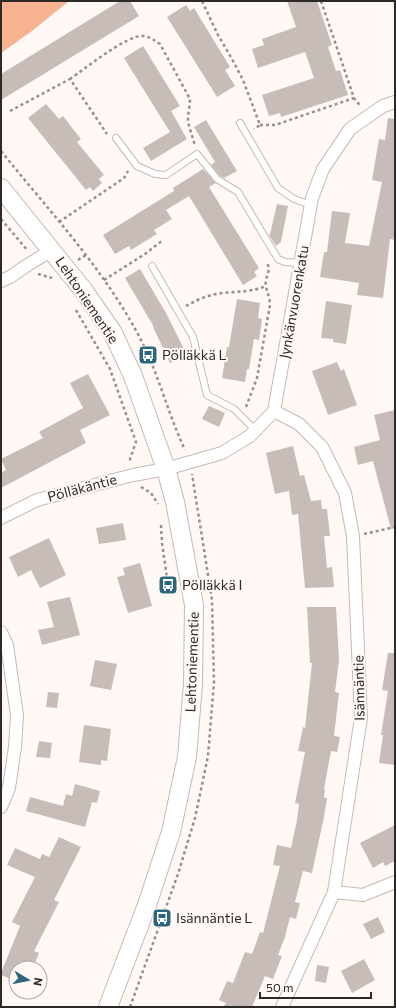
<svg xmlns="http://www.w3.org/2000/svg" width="396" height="1008" viewBox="0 0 396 1008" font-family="Commissioner,sans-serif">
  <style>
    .forest { fill: #f7b290 }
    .building { fill: #c7bcb7 }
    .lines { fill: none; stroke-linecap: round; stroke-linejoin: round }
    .lane-casing { stroke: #c5bab5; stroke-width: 8 }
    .street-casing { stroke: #c5bab5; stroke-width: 14 }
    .secondary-casing { stroke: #c5bab5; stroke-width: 20 }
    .path { stroke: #958f8d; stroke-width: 2.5; stroke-dasharray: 3 3; stroke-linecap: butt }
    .lane { stroke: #fff; stroke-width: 6 }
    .street { stroke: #fff; stroke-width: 12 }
    .secondary { stroke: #fff; stroke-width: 18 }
    .labels { text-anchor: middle; stroke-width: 4; stroke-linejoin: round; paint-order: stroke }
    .street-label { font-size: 14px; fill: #2d2927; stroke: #fff8f5 }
    .poi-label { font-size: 14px; fill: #2d2927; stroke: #fff8f5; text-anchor: start }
  </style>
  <rect width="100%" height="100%" fill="#fff8f5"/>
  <path class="forest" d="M1,1H69L32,31L1,53Z"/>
  <g class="building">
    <path d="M120,1H130L139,16L1,100V74Z"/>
    <path d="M287,1H317L332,45L328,47L336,71L340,70L348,95L281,117L280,113L269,116L262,95L314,78L305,52L258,68L252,49L264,45L262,39L296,27Z"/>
    <path d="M186,5L190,11L194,8L230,67L225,70L235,86L217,97L167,17Z"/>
    <path d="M143,46L180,106L171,111L187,139L151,161L143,148L170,132L124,58Z"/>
    <path d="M46,104L59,119L63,116L73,129L81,139L77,142L104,175L99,179L102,183L93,191L90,187L86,190L28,118Z"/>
    <path d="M388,118L395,119V240L390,239L383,298L357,295L359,283L320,277L324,252H327L332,211L350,213L345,243L369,246L382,182L372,180L379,139L385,140Z"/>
    <path d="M206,120L237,171L224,178L220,176L211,165L215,162L194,127Z"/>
    <path d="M203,169L216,183L209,187L259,268L254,272L257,276L243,285L189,196L166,210L172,219L154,230L157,234L131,250L129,246L115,254L103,235L174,191L173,188Z"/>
    <path d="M277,204L288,206L281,242L276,246L269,235L270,234Z"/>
    <path d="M140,269L166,313L187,355L170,363L153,327H154L125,278Z"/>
    <path d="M237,299L260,303L258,318L262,319L259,340L254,339L249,369H247L245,382L222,378L227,347H229Z"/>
    <path d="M326,301L352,305L346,344L333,342V339L321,338Z"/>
    <path d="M337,362L341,371L344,369L357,405L328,415L312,371Z"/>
    <path d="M88,374L110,415L80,430L86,443L1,488V473L6,470L1,459L43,438L39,432L83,408L70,383Z"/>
    <path d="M209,406L225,413L219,427L202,419Z"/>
    <path d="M395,410V528L391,529L373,461L358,465L354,447L380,440L374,415Z"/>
    <path d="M293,446L300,476L304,475L311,501L321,500L322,509H327L330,536H324L327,568L332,567L334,587L305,588L298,514L292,515L289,491L275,494L266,453Z"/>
    <path d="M123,523L126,540L99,544L96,528Z"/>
    <path d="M49,538L66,575L40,588L31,570L18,577L9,557Z"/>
    <path d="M140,563L152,606L128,613L117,577L125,575L123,568Z"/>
    <path d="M70,597L80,635L42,645L38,630L54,627L47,602Z"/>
    <path d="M307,607H336L339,660L335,692L339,693L334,736L340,737L337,752L331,751L324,789H325L324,798H327L324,817L312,873L303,871L295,902L300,903L296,919L290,917L285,937L278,955L282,956L273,979L265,976L252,1007H223L226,1003L219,1000L227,981L233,983L245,952L252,954L260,932L263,933L280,866L273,865L277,845L291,848L297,820L299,804L295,803L305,752L298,751L303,727L305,728L312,663H310Z"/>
    <path d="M388,653H395V765L379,763L383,735H381L388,691L382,690Z"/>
    <path d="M95,660L117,664L111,690L90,686Z"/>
    <path d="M48,692L59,693L57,708L46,707Z"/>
    <path d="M84,725L111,729L107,761L101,760V765L79,762Z"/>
    <path d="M39,741L52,743L50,758L36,757Z"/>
    <path d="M75,784L100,791L97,803L92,802L85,827L26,811L30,797L63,806L66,794L72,796Z"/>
    <path d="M395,825V861L385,866L383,862L373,868L360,843Z"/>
    <path d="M59,837L81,847L54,900L59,902L34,951L39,953L33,968H16V981L1,975V973L20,926L12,922L35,877L7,865L15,848L40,859L42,854L49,857Z"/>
    <path d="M378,917L385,932L371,939L363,924Z"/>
    <path d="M364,959L375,980L352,993L341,971Z"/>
    <path d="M317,965L329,967L326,983L315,981Z"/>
  </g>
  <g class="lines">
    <defs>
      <g id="lane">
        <path d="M240,123L278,188L294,199L311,205"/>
        <path d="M116,138L137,166L155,174L166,175L197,154L217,179L238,192L278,259L285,262L301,263"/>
        <path d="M152,266L193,337L207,395L234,409L256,431"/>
      </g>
      <g id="street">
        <path d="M1,281L10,277L26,266L52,250"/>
        <path d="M274,411L299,424L322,447L345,493L353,536L361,718L334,892L282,1007"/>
        <path d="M1,518L37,500L133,475L166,469L222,453L250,436L274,411L312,198L323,169L350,129L383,106L395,102"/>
        <path d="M1,632L7,645L17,715L15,747L9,788L1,807"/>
        <path d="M334,892L363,895L395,882"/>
      </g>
      <path id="secondary" d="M1,188L84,291L113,333L133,376L166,469L175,502L194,605L193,684L187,757L171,832L147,905L108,1007"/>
    </defs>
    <use href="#lane" class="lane-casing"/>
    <use href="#street" class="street-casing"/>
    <use href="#secondary" class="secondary-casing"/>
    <g class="path">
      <path d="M202,1L218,35L232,59L243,80L260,125L254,129"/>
      <path d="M321,1L354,98L361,107"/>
      <path d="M70,79C85,69 127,34 144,36C150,37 154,40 160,44L190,99C190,106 188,113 188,120C189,129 193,137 195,146"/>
      <path d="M10,111L70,79L107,134"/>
      <path d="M260,125H275L354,98"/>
      <path d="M1,151C50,212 105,270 141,340C159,375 168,414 185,450"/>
      <path d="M1,219L28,251"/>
      <path d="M59,222L124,178L128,171"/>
      <path d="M78,260L86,255"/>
      <path d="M38,274L52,278"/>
      <path d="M104,280L145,254L163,240"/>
      <path d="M186,306C195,301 205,296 216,294C232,291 250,293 266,286"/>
      <path d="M76,310L110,369L136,442L130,459L131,463"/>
      <path d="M246,407L257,378L270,305C270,297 267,293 266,286C264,277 272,272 267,263"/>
      <path d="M141,487L151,493L158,504"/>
      <path d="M161,525L162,543L168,585"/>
      <path d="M364,534L395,527"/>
      <path d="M130,1007L178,874L195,818L208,756L214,682L212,600L192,474"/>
    </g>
    <use href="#lane" class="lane"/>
    <use href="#street" class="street"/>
    <use href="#secondary" class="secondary"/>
  </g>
  <defs>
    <symbol id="bus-square" viewBox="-11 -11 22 22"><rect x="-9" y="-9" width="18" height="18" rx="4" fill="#2b667e" stroke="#fff8f5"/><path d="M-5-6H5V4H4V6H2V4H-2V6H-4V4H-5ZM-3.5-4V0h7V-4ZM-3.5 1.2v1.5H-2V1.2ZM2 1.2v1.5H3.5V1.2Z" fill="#fff"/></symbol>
  </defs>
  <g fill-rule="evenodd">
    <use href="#bus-square" x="137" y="344" width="22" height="22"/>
    <use href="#bus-square" x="157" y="574" width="22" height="22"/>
    <use href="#bus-square" x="151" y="907" width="22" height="22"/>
  </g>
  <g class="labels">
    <g class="street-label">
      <text transform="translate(87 300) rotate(56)" y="5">Lehtoniementie</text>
      <text transform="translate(294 302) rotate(-80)" y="5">Jynkänvuorenkatu</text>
      <text transform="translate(82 488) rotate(-15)" y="5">Pölläkäntie</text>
      <text transform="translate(192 662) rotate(-88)" y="5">Lehtoniementie</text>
      <text transform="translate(359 688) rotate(-91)" y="5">Isännäntie</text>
    </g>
    <g class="poi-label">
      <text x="162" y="360">Pölläkkä L</text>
      <text x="182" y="590">Pölläkkä I</text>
      <text x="176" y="923">Isännäntie L</text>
    </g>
  </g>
  <rect width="396" height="1008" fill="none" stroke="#2d2927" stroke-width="4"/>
  <g transform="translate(28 980) rotate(100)"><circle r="19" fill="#fff8f5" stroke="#aba5a3"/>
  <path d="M0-3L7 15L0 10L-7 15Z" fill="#2b667e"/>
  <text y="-6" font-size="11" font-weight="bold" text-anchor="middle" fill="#2d2927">N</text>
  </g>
  <path d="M260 992v6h111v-6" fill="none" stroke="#2d2927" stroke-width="2"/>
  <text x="266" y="992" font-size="12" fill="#2d2927" stroke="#fff8f5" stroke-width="3" paint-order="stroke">50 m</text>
</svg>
